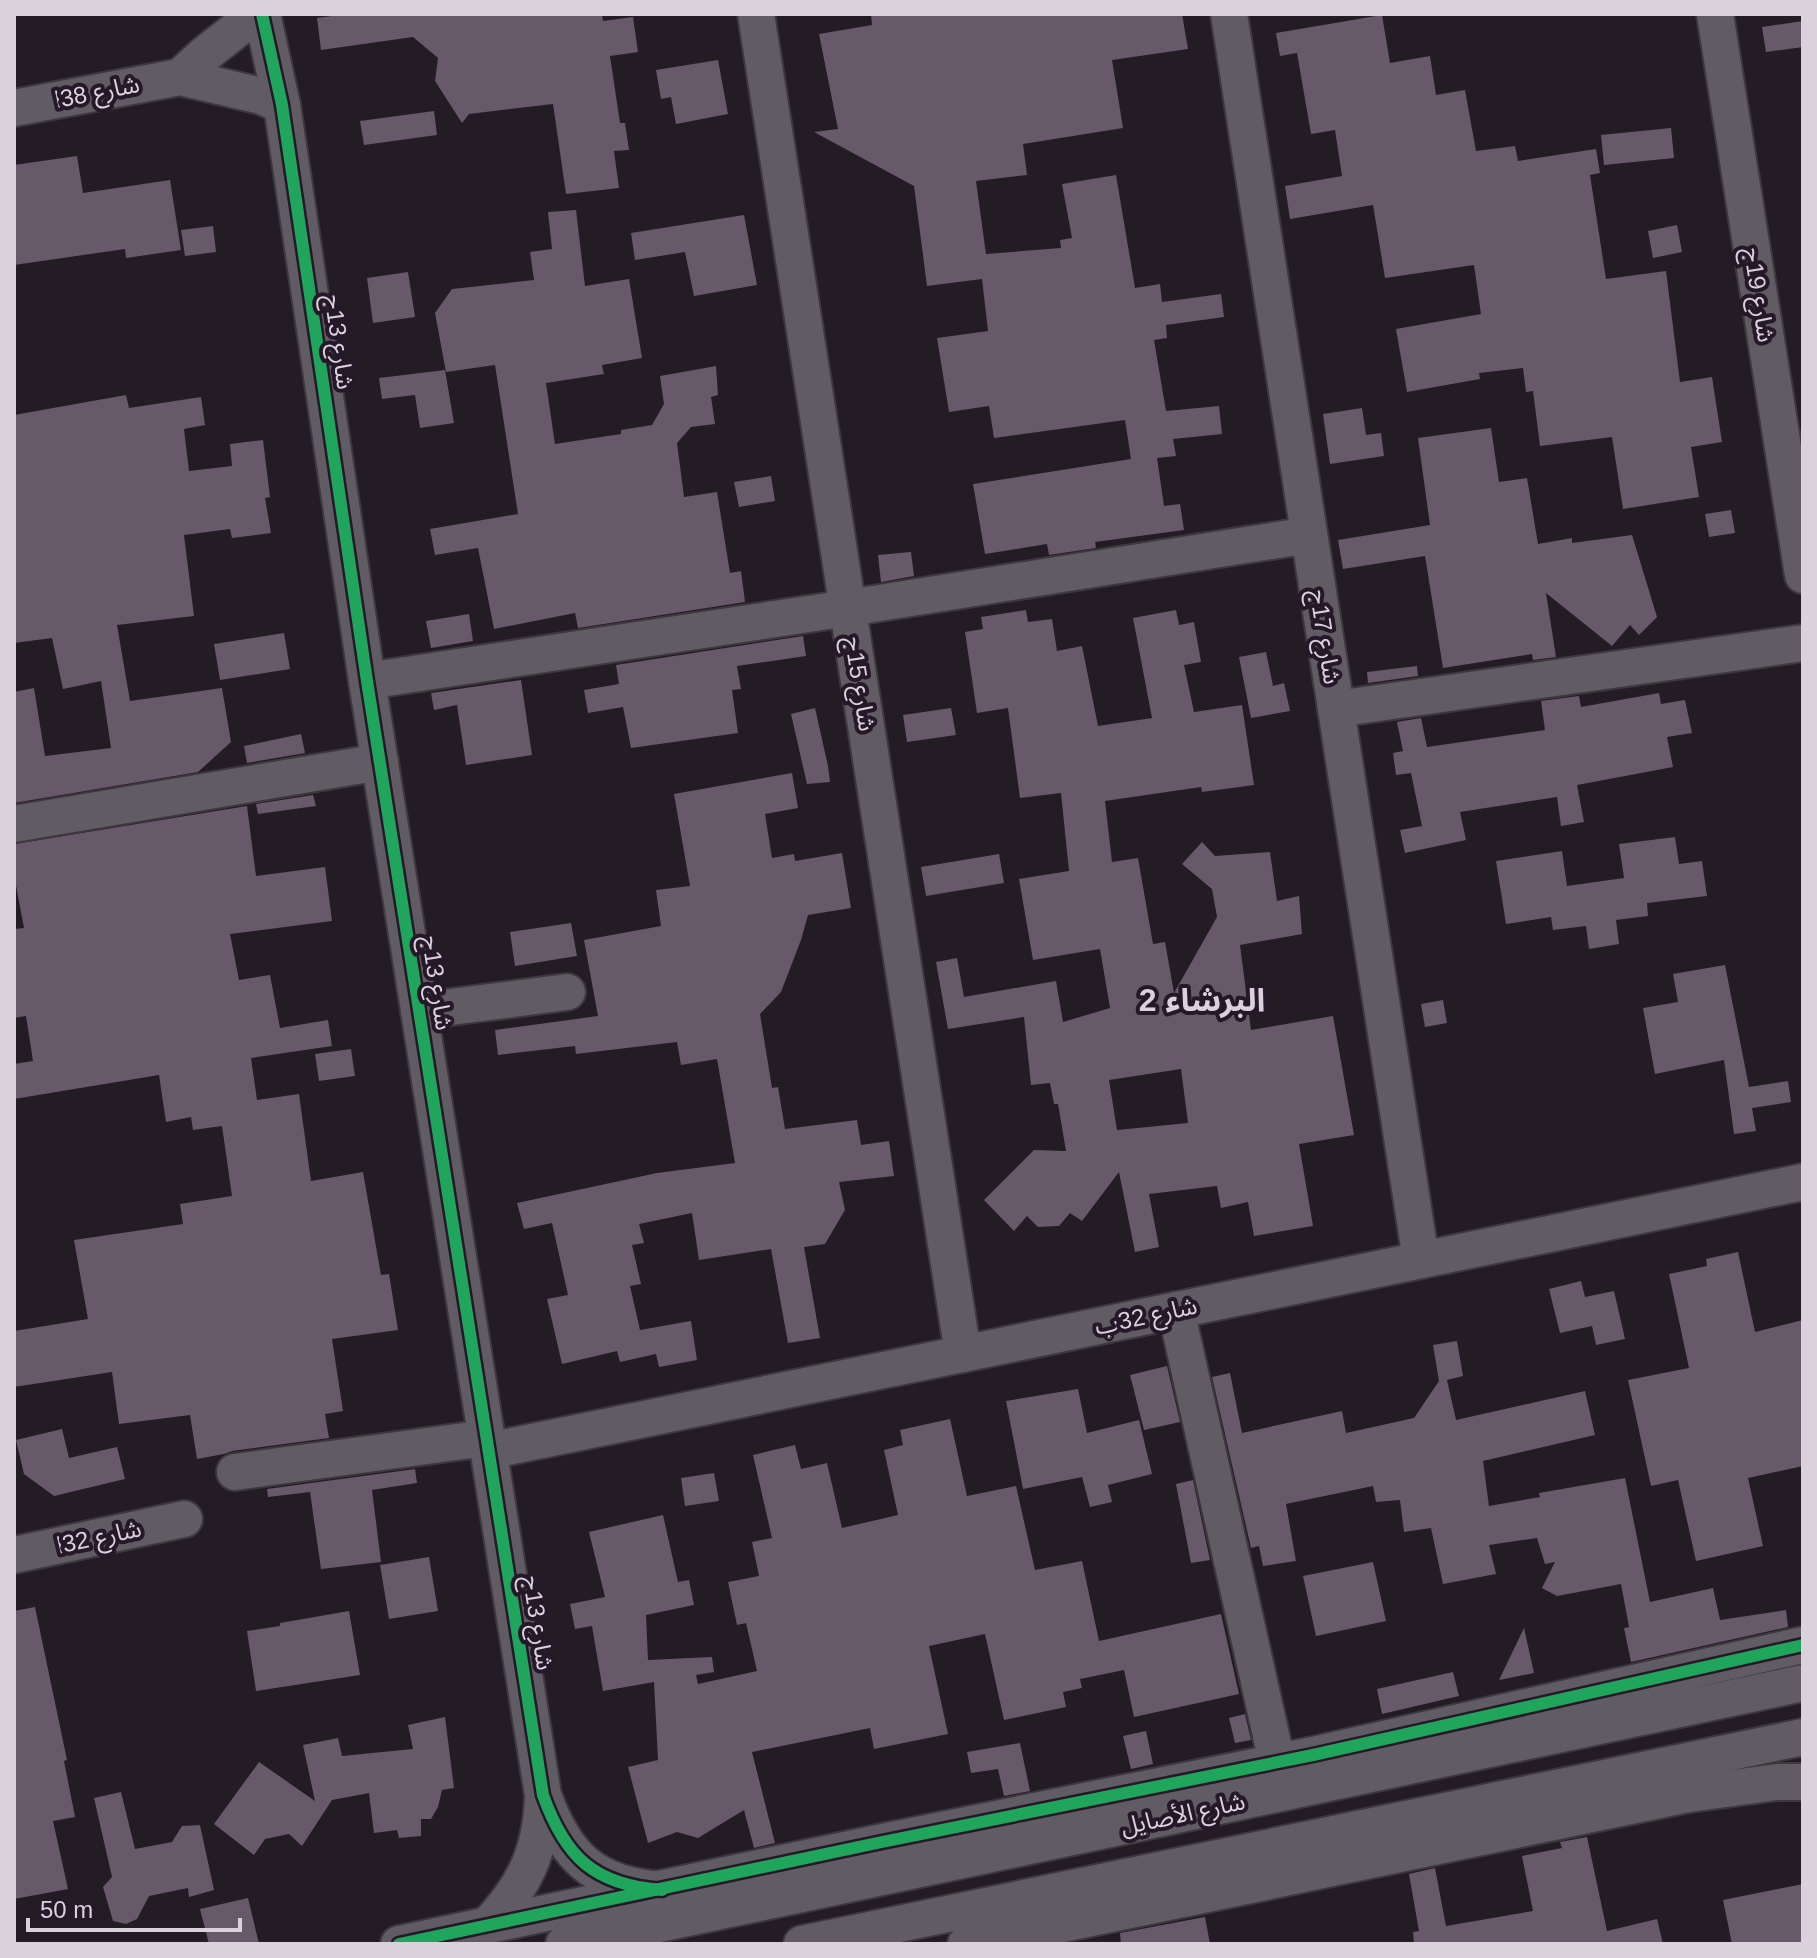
<svg xmlns="http://www.w3.org/2000/svg" width="1817" height="1958" viewBox="0 0 1817 1958" font-family="Arial,'Noto Sans Arabic',sans-serif">
  <style>
    .building { fill: #67586a; fill-rule: evenodd }
    .lines { fill: none; stroke-linecap: round; stroke-linejoin: round }
    .minor-casing { stroke: #3d373e; stroke-width: 40 }
    .minor { stroke: #615c63; stroke-width: 36 }
    .cycleway-casing { stroke: #251828; stroke-width: 17 }
    .cycleway { stroke: #20a55d; stroke-width: 12 }
    .labels { text-anchor: middle; stroke-width: 8; stroke-linejoin: round; paint-order: stroke }
    .street-label { font-size: 24px; fill: #dad1dc; stroke: #251828 }
    .district-label { font-size: 32px; font-weight: bold; fill: #dad1dc; stroke: #251828 }
  </style>
  <rect width="100%" height="100%" fill="#231c24"/>
  <g class="building">
    <path d="M347,14H602L603,21L633,17L638,52L610,56L620,123H625L629,150L614,151L619,188L566,194L553,104L469,114L462,123L435,81L438,58L413,37L321,50L317,18Z"/>
    <path d="M871,14H1182L1188,49L1112,60L1123,128L1023,144L1027,175L976,181L986,254L1061,248L1060,240L1072,238L1062,184L1116,175L1135,288L1160,284L1162,302L1221,294L1224,317L1166,325L1167,338L1154,340L1166,411L1219,406L1222,434L1173,439L1176,456L1157,458L1164,506L1180,504L1184,530L1095,542L1096,548L1049,555L1047,544L985,554L973,484L1131,459L1125,420L994,438L989,406L949,412L937,338L988,331L982,279L927,286L914,186L814,132L838,129L819,34L872,25Z"/>
    <path d="M1382,15L1390,63L1430,56L1436,95L1465,90L1476,151L1515,146L1518,161L1596,149L1600,173L1590,175L1606,279L1666,271L1680,382L1712,377L1722,442L1691,447L1699,497L1623,509L1612,437L1540,446L1533,391L1526,392L1523,368L1479,373L1480,379L1407,392L1396,329L1481,314L1474,265L1385,278L1373,205L1290,219L1285,186L1342,176L1335,130L1311,134L1297,53L1280,56L1276,33Z"/>
    <path d="M1803,21V47L1766,52L1762,27Z"/>
    <path d="M718,60L728,114L676,124L671,97L661,99L656,70Z"/>
    <path d="M434,111L437,135L364,145L360,121Z"/>
    <path d="M1671,128L1674,158L1604,165L1601,135Z"/>
    <path d="M77,156L83,193L170,180L181,250L126,258L125,249L14,265V165Z"/>
    <path d="M576,210L585,286L629,279L642,358L602,365L604,374L546,383L555,444L621,434V430L652,425L664,404L660,376L716,366L718,395L711,397L715,424L691,427L677,443L684,497L717,492L730,573L741,571L745,602L578,628L575,613L494,629L478,548L435,555L430,529L518,514L495,365L446,372L435,313L452,289L534,280L530,252L552,249L548,212Z"/>
    <path d="M744,215L757,285L694,296L685,252L635,260L631,233Z"/>
    <path d="M1677,225L1682,252L1653,258L1648,231Z"/>
    <path d="M213,226L216,252L185,256L181,230Z"/>
    <path d="M408,272L415,317L373,323L367,278Z"/>
    <path d="M445,370L454,423L420,428L415,395L382,399L379,378Z"/>
    <path d="M126,395L129,408L201,397L205,425L184,429L189,471L232,466L230,444L263,440L270,497L265,498L271,533L232,538L230,529L184,535L194,616L117,625L130,701L222,688L231,742L198,772L14,803V692L34,688L45,756L111,748L101,681L63,689L52,638L14,643V415Z"/>
    <path d="M1362,408L1366,435L1381,433L1384,456L1330,464L1323,414Z"/>
    <path d="M1491,428L1499,482L1527,478L1538,544L1572,538V543L1632,535L1657,617L1639,635L1630,625L1612,646L1546,593L1556,657L1533,660L1532,654L1443,668L1425,556L1343,569L1338,540L1430,525L1418,438Z"/>
    <path d="M771,476L775,501L739,507L734,482Z"/>
    <path d="M1731,510L1735,533L1709,537L1705,514Z"/>
    <path d="M911,552L914,576L881,582L878,555Z"/>
    <path d="M1026,610L1028,622L1052,619L1057,651L1082,646L1098,726L1152,718L1133,618L1176,610L1179,625L1194,622L1201,662L1184,665L1194,712L1242,705L1254,785L1202,792L1201,787L1105,801L1112,862L1138,858L1153,944L1165,942L1174,993L1217,917L1212,889L1182,864L1202,842L1215,856L1270,852L1277,901L1299,896L1302,934L1240,945L1251,1030L1333,1016L1354,1135L1299,1144L1313,1226L1254,1236L1248,1202L1221,1208L1217,1186L1149,1194L1159,1247L1135,1252L1119,1172L1082,1221L1070,1213L1059,1226L1038,1227L1027,1216L1014,1231L984,1200L1034,1150L1066,1151L1058,1104H1054L1050,1083L1031,1085L1024,1017L948,1029L936,962L957,958L964,997L1056,981L1063,1022L1110,1008L1100,949L1033,960L1019,879L1069,871L1061,793L1020,798L1008,708L977,713L965,632L983,629L981,617ZM1181,1069L1188,1123L1117,1130L1109,1080Z"/>
    <path d="M469,614L473,641L431,648L426,621Z"/>
    <path d="M284,633L290,669L220,680L214,644Z"/>
    <path d="M803,636L806,656L737,666L741,689L732,690L738,733L631,748L623,707L588,713L584,690L619,684L616,665Z"/>
    <path d="M1266,652L1273,686L1284,683L1290,711L1251,718L1239,657Z"/>
    <path d="M1417,666L1418,676L1368,683L1367,672Z"/>
    <path d="M521,680L532,755L466,765L457,705L434,710L431,693Z"/>
    <path d="M1659,693L1661,704L1685,700L1692,733L1667,737L1673,767L1577,785L1584,822L1561,826L1557,797L1460,812L1466,840L1405,853L1400,830L1422,826L1411,773L1396,775L1393,753L1403,751L1397,722L1421,718L1427,747L1545,730L1541,701L1579,696L1581,707Z"/>
    <path d="M815,708L828,766L830,782L807,784L791,714Z"/>
    <path d="M951,708L956,735L907,742L903,715Z"/>
    <path d="M301,734L305,753L247,763L244,746Z"/>
    <path d="M792,773L798,808L765,814L772,858L794,854L795,861L842,853L851,908L808,915L801,940L781,992L760,1014L772,1088L778,1087L785,1129L857,1120L861,1145L889,1141L894,1176L839,1182L845,1210L825,1244L804,1247L820,1338L788,1343L771,1249L699,1260L692,1213L639,1224L644,1243L632,1245L641,1284L630,1286L640,1330L691,1321L697,1360L659,1367L656,1354L620,1362L617,1351L562,1364L547,1299L568,1295L552,1223L524,1229L517,1203L657,1173L735,1163L717,1059L681,1065L677,1042L576,1054L575,1046L498,1055L495,1030L598,1016L584,940L661,926L656,890L690,886L674,794Z"/>
    <path d="M313,795L316,806L258,814L256,804Z"/>
    <path d="M247,806L256,876L325,867L332,921L230,934L239,980L270,975L280,1028L328,1020L332,1046L251,1058L257,1100L299,1094L311,1181L363,1172L381,1275L389,1274L398,1330L332,1339L343,1411L325,1414L329,1438L232,1451L224,1454L197,1459L190,1415L119,1424L112,1372L14,1387V1331L88,1319L74,1240L183,1224L180,1204L232,1196L222,1126L193,1130L191,1117L166,1122L159,1075L14,1099V1064L33,1061L26,1016L14,1018V929L24,928L14,875V844Z"/>
    <path d="M1675,837L1679,864L1702,861L1707,896L1647,903L1648,916L1616,920L1619,944L1589,949L1586,926L1553,930L1551,917L1506,924L1496,861L1562,851L1567,886L1624,878L1619,844Z"/>
    <path d="M999,854L1004,883L926,896L921,867Z"/>
    <path d="M571,923L577,956L515,966L510,932Z"/>
    <path d="M1725,965L1749,1087L1788,1081L1791,1102L1752,1108L1756,1131L1734,1134L1724,1060L1655,1074L1643,1008L1678,1002L1673,974Z"/>
    <path d="M1443,1000L1447,1023L1425,1027L1421,1004Z"/>
    <path d="M351,1049L355,1076L319,1081L315,1054Z"/>
    <path d="M1738,1252L1755,1332L1803,1320V1466L1748,1478L1763,1546L1696,1561L1678,1480L1651,1486L1628,1380L1689,1368L1669,1274L1707,1266L1706,1259Z"/>
    <path d="M1581,1281L1585,1297L1614,1291L1625,1339L1596,1345L1592,1326L1560,1333L1549,1289Z"/>
    <path d="M1457,1341L1463,1376L1447,1380L1456,1420L1585,1391L1595,1435L1483,1461L1489,1506L1540,1497L1539,1493L1625,1478L1650,1602L1713,1588L1720,1620L1786,1610L1788,1627L1631,1662L1624,1628L1629,1627L1621,1584L1557,1596L1542,1588L1555,1562L1545,1564L1537,1538L1489,1545L1496,1574L1443,1584L1431,1528L1404,1532L1400,1500L1376,1502L1373,1486L1286,1504L1296,1561L1263,1566L1259,1546L1251,1548L1212,1377L1230,1373L1242,1433L1342,1411L1346,1433L1414,1418L1439,1381L1433,1345Z"/>
    <path d="M1167,1366L1180,1422L1144,1430L1130,1375Z"/>
    <path d="M1078,1389L1087,1433L1139,1420L1152,1474L1108,1485L1112,1502L1090,1507L1082,1477L1023,1489L1006,1401Z"/>
    <path d="M950,1419L967,1496L1016,1486L1035,1570L1082,1561L1099,1641L1221,1614L1239,1694L1134,1717L1124,1670L1080,1679L1082,1688L1063,1692L1066,1707L1004,1720L985,1634L929,1646L948,1734L874,1749L870,1728L752,1752L775,1843L754,1848L744,1810L698,1838L677,1832L648,1843L628,1767L658,1760L654,1682L603,1691L592,1626L575,1629L570,1604L605,1597L589,1532L663,1515L678,1582L689,1580L694,1605L646,1615L648,1660L712,1657L714,1672L696,1675L698,1684L757,1671L746,1623L737,1625L728,1582L759,1576L752,1542L772,1538L753,1455L795,1445L801,1469L827,1463L842,1528L898,1515L884,1450L903,1445L900,1430Z"/>
    <path d="M62,1429L69,1458L117,1447L125,1479L54,1496L24,1474L16,1440Z"/>
    <path d="M415,1469L417,1483L372,1490L381,1562L321,1569L310,1492L268,1497L267,1489Z"/>
    <path d="M714,1473L719,1501L685,1506L681,1478Z"/>
    <path d="M1193,1480L1210,1560L1191,1563L1176,1484Z"/>
    <path d="M429,1557L438,1611L389,1619L380,1565Z"/>
    <path d="M1373,1562L1386,1621L1316,1636L1303,1576Z"/>
    <path d="M35,1607L67,1760L64,1761L75,1817L53,1821L68,1889L14,1899V1611Z"/>
    <path d="M349,1611L360,1675L256,1691L247,1631L280,1626V1623Z"/>
    <path d="M1524,1628L1534,1673L1499,1680Z"/>
    <path d="M1453,1672L1459,1696L1382,1714L1377,1689Z"/>
    <path d="M1245,1714L1251,1740L1235,1743L1229,1718Z"/>
    <path d="M445,1717L454,1788L442,1790L438,1807L431,1819H421V1836L399,1838L397,1830L374,1833L369,1793L332,1800L302,1846L289,1834L265,1839L254,1855L214,1824L259,1762L315,1801L303,1745L338,1738L342,1756L413,1749L408,1725Z"/>
    <path d="M1146,1731L1153,1764L1131,1769L1123,1736Z"/>
    <path d="M1020,1743L1030,1791L1004,1796L998,1769L971,1773L967,1752Z"/>
    <path d="M121,1792L135,1849L172,1842L182,1826L200,1825L214,1890L189,1897L188,1888L149,1896L137,1919L126,1924L113,1921L103,1887L112,1877L94,1798Z"/>
    <path d="M1587,1837L1607,1931L1657,1919L1663,1944H1414L1413,1932L1419,1931L1409,1874L1435,1868L1446,1926L1533,1911L1522,1856L1562,1848L1560,1842Z"/>
    <path d="M1803,1884V1944H1732L1723,1900Z"/>
    <path d="M248,1898L259,1944H209L200,1909Z"/>
    <path d="M1205,1917L1210,1944H1121L1120,1933Z"/>
  </g>
  <g class="lines">
    <defs>
      <g id="minor">
        <path d="M262,14L282,105L367,681L543,1795C565,1857 594,1885 662,1890"/>
        <path d="M756,14L963,1354"/>
        <path d="M1229,14L1421,1260"/>
        <path d="M1715,14L1803,575"/>
        <path d="M180,77L204,55L256,14"/>
        <path d="M14,108L180,77L261,96L282,105"/>
        <path d="M367,681L848,608L1309,535"/>
        <path d="M1336,709L1803,643"/>
        <path d="M14,824L380,762"/>
        <path d="M419,1011L567,992"/>
        <path d="M1176,1310L1277,1762"/>
        <path d="M488,1451L1803,1182"/>
        <path d="M235,1472L486,1438"/>
        <path d="M14,1555L184,1519"/>
        <path d="M488,1925C525,1885 541,1852 543,1797"/>
        <path d="M399,1944L882,1842L1313,1755L1803,1645"/>
        <path d="M564,1944L1803,1683"/>
        <path d="M802,1944L1803,1737"/>
        <path d="M966,1944L1689,1794L1777,1782H1803"/>
      </g>
    </defs>
    <use href="#minor" class="minor-casing"/>
    <use href="#minor" class="minor"/>
    <defs>
      <g id="cycleway">
        <path d="M262,14L282,105L367,681L543,1795C565,1857 594,1885 662,1890"/>
        <path d="M399,1944L882,1842L1313,1755L1803,1645"/>
      </g>
    </defs>
    <use href="#cycleway" class="cycleway-casing"/>
    <use href="#cycleway" class="cycleway"/>
  </g>
  <g class="labels">
    <g class="street-label">
      <text transform="translate(97 92) rotate(-11)" y="8">شارع 38ا</text>
      <text transform="translate(1759 295) rotate(81)" y="8">شارع 19ج</text>
      <text transform="translate(339 342) rotate(82)" y="8">شارع 13ج</text>
      <text transform="translate(1325 637) rotate(81)" y="8">شارع 17ج</text>
      <text transform="translate(860 684) rotate(81)" y="8">شارع 15ج</text>
      <text transform="translate(437 983) rotate(81)" y="8">شارع 13ج</text>
      <text transform="translate(1146 1316) rotate(-12)" y="8">شارع 32ب</text>
      <text transform="translate(99 1537) rotate(-12)" y="8">شارع 32ا</text>
      <text transform="translate(538 1623) rotate(81)" y="8">شارع 13ج</text>
      <text transform="translate(1183 1814) rotate(-12)" y="8">شارع الأصايل</text>
    </g>
    <g class="district-label">
      <text x="1202" y="1011">البرشاء 2</text>
    </g>
  </g>
  <rect width="1817" height="1958" fill="none" stroke="#dad1dc" stroke-width="32"/>
  <path d="M28 1918v12h212v-12" fill="none" stroke="#dad1dc" stroke-width="4"/>
  <text x="40" y="1918" font-size="24" fill="#dad1dc" stroke="#251828" stroke-width="6" paint-order="stroke">50 m</text>
</svg>
